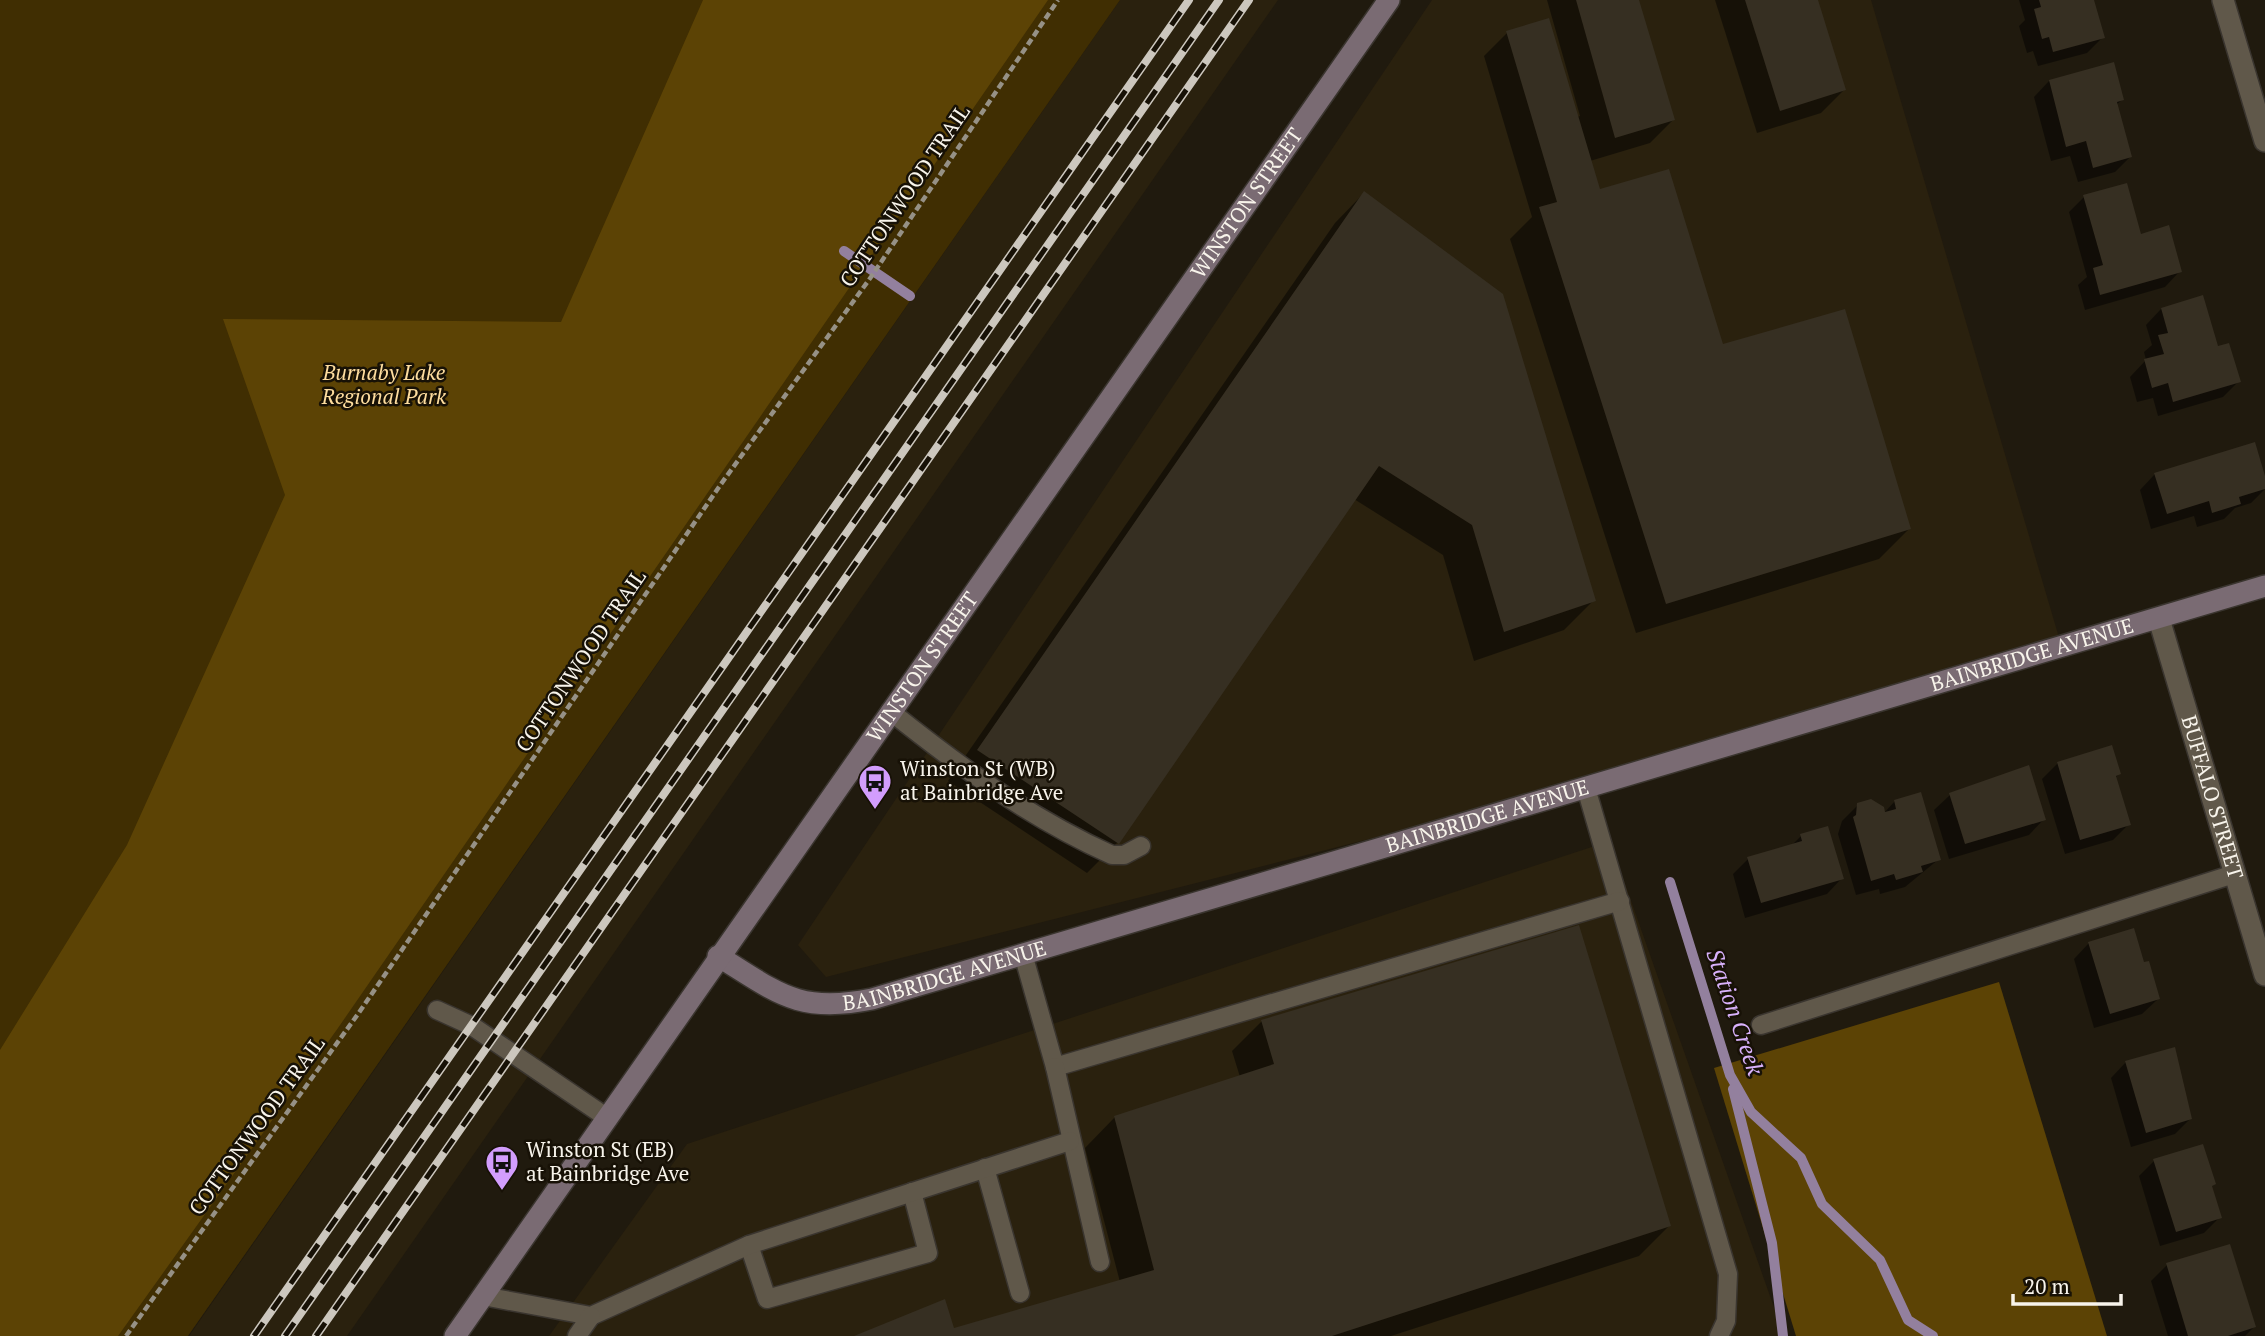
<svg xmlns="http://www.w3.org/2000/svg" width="2265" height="1336" viewBox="0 0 2265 1336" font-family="'PT Serif',serif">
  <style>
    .built { fill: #2a210e }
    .green { fill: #402e02 }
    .forest { fill: #5c4305 }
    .shadow { fill: #0007 }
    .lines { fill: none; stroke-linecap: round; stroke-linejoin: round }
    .stream { stroke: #93809e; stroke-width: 10 }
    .building { fill: #362f22 }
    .lane-casing { stroke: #3a352f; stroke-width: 21 }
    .street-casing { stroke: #3a352f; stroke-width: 24 }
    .secondary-casing { stroke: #3a352f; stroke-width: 24 }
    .path { stroke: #969186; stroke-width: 4.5; stroke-dasharray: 7 3.5; stroke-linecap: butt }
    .lane { stroke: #60584a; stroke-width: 18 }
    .street { stroke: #60584a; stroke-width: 21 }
    .secondary { stroke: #7a6b73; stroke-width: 21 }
    .rail-casing { stroke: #ccc7be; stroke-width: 8 }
    .rail { stroke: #171106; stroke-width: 5; stroke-dasharray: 16; stroke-linecap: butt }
    .labels { text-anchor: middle; stroke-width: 5; stroke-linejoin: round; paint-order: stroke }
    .street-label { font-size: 21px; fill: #f8f4eb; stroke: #171106 }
    .park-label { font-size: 21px; font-style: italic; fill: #fedd9e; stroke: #171106 }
    .poi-label { font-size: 21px; fill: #f8f4eb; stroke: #171106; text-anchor: start }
    .water-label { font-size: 23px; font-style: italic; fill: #d8b1fb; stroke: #171106 }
  </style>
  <rect width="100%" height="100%" fill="#201a0e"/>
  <g class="built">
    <path d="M1120,0H1278L347,1336H189Z"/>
    <path d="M1432,0H1871L2060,641L1609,778L826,977L798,945Z"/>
    <path d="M1610,841L1784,1336H549L687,1144Z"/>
  </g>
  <path class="green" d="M0,0H1120L188,1336H0Z"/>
  <g class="forest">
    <path d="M703,0H1048L338,1028L118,1336H0V1050L127,845L285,495L223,319L561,322Z"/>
    <path d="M1999,982L2107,1336H1796L1714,1068Z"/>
  </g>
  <g class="shadow">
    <path d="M1547,0H1637L1673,120L1650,143L1590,161L1599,191L1722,346L1909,529L1879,559L1636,633L1510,239L1532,217L1484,56L1507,33L1577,117L1580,116Z"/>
    <path d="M1715,0H1816L1844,90L1821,113L1757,133Z"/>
    <path d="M2019,0H2092L2103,37L2087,53L2038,66L2033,51L2027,53L2019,26L2025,20Z"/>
    <path d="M2049,81L2122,100L2116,105L2130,157L2115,172L2078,182L2070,156L2051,161L2034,97Z"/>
    <path d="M1364,193L1594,600L1564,630L1474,661L1443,555L1354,499L1117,843L1087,873L948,781L1335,223Z"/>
    <path d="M2084,197L2140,236L2180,271L2165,287L2085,310L2078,285L2087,277L2069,212Z"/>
    <path d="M2161,309L2217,348L2239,381L2223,397L2158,416L2153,398L2137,402L2130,377L2146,360L2144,352L2152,345L2146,325Z"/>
    <path d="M2155,474L2265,482V489L2251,503L2235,508L2224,519L2197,527L2194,516L2151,529L2140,490Z"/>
    <path d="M2058,763L2119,774L2115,778L2129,824L2113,840L2065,854L2042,779Z"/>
    <path d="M1950,795L2044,819L2029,835L1949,859L1934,810Z"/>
    <path d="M1895,801L1939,859L1905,887L1880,894L1879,889L1856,895L1838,834L1842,821L1858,805L1884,813Z"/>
    <path d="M1801,836L1842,878L1827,894L1745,918L1733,874L1748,859L1791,846Z"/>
    <path d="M2089,943L2143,964L2158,999L2142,1014L2094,1028L2074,959Z"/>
    <path d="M1262,1021L1669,1226L1639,1256L1391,1336H859L953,1330L1120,1282L1085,1148L1115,1117L1240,1077L1232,1051Z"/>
    <path d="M2126,1062L2190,1119L2175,1134L2131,1147L2111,1078Z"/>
    <path d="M2154,1161L2210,1187L2220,1217L2204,1233L2160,1246L2139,1176Z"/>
    <path d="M2167,1265L2254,1327L2245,1336H2168L2151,1281Z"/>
  </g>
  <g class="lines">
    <g class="stream">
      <path d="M844,251L910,296"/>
      <path d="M1670,882L1730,1075L1751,1112L1801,1158L1822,1204L1880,1260L1908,1320L1933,1336"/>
      <path d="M1733,1089L1772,1243L1783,1336"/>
    </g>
  </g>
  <g class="building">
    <path d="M1576,0H1639L1675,120L1615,138Z"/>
    <path d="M1745,0H1818L1846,90L1780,111Z"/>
    <path d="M2039,0H2094L2105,38L2053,52L2049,37L2042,39L2034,9L2041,7Z"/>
    <path d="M1549,18L1600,189L1669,169L1723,344L1845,309L1911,529L1666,604L1539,207L1557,202L1506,31Z"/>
    <path d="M2114,62L2124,100L2117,102L2132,157L2093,168L2086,141L2066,147L2049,80Z"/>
    <path d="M2127,183L2141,234L2169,225L2182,272L2100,295L2093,268L2103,265L2083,195Z"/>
    <path d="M1364,191L1503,294L1596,601L1504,632L1472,525L1379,466L1119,844L977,750Z"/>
    <path d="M2203,295L2218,346L2229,343L2241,382L2173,402L2168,383L2152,388L2144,359L2164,354L2158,335L2168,333L2161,308Z"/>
    <path d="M2255,442L2265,476V489L2239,497L2241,504L2212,513L2209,501L2167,514L2154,473Z"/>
    <path d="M2112,745L2121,774L2116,776L2131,825L2080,840L2057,762Z"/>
    <path d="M2029,765L2046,820L1965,844L1949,793Z"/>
    <path d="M1921,792L1941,860L1921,866L1923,872L1896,880L1894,874L1871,881L1853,817L1856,815L1857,803L1871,799L1884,807L1885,812L1896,809L1894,800Z"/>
    <path d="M1828,826L1844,879L1761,903L1747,857L1802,841L1800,834Z"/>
    <path d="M1579,925L1671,1226L1332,1336H854L945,1299L954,1328L1154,1270L1114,1116L1274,1064L1261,1020Z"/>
    <path d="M2134,928L2144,962L2149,961L2160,999L2110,1014L2088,942Z"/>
    <path d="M2175,1047L2192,1119L2146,1133L2125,1061Z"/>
    <path d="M2203,1144L2216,1184L2212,1186L2222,1218L2176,1232L2153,1159Z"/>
    <path d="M2230,1244L2256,1327L2228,1336H2188L2166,1263Z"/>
  </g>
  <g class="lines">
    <defs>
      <g id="lane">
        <path d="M890,711C960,767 1030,818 1112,855H1124L1141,846"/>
        <path d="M1586,788L1728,1274L1726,1321L1719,1336"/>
        <path d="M1023,954L1055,1067L1620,901"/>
        <path d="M437,1010L472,1026L606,1117"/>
        <path d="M1761,1025L2234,874"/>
        <path d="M1055,1067L1100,1262"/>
        <path d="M985,1168L1020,1293"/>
        <path d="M749,1245L767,1299L928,1253L912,1192"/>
        <path d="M483,1296L591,1316L749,1245L1070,1141"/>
        <path d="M577,1336L591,1316"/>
      </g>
      <g id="street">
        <path d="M2223,0L2265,141"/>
        <path id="s1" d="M2159,619L2265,975"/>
      </g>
      <g id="secondary">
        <path id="s2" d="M718,956C778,993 798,1014 872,999L2265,586"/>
        <path id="s3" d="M455,1336L1389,0"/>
      </g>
    </defs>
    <use href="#lane" class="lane-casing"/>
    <use href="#street" class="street-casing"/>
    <use href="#secondary" class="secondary-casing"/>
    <path class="path" d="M126,1336L358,1014L721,484L871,277L1058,0"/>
    <use href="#lane" class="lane"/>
    <use href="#street" class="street"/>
    <use href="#secondary" class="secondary"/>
    <defs>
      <g id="rail">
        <path d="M254,1336L1189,0"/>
        <path d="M285,1336L1219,0"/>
        <path d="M316,1336L1249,0"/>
      </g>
    </defs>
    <use href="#rail" class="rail-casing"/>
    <use href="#rail" class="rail"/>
  </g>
  <defs>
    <symbol id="bus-pin" viewBox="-11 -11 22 30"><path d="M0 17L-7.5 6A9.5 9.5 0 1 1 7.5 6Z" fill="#d29dfd" stroke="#171106"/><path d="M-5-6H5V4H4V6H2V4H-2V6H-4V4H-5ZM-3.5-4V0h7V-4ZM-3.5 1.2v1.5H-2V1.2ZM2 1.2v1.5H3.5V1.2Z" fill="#111"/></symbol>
  </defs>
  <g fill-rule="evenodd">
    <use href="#bus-pin" x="856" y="762" width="38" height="52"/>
    <use href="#bus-pin" x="483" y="1143" width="38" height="52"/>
  </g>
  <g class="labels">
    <g class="street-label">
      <text transform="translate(905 196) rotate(-56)" y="7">COTTONWOOD TRAIL</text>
      <text dy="7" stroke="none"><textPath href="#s3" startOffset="1382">WINSTON STREET</textPath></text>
      <text dy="7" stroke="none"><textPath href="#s2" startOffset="1376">BAINBRIDGE AVENUE</textPath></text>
      <text transform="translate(581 661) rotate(-56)" y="7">COTTONWOOD TRAIL</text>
      <text dy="7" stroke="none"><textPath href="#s3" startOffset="816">WINSTON STREET</textPath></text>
      <text dy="7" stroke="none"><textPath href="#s1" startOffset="186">BUFFALO STREET</textPath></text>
      <text dy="7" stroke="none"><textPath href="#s2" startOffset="808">BAINBRIDGE AVENUE</textPath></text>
      <text dy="7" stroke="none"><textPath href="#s2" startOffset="242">BAINBRIDGE AVENUE</textPath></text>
      <text transform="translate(257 1126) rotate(-54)" y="7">COTTONWOOD TRAIL</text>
    </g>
    <g class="park-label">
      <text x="384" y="380">Burnaby Lake<tspan x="384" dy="24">Regional Park</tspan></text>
    </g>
    <g class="poi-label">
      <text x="900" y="776">Winston St (WB)<tspan x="900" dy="24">at Bainbridge Ave</tspan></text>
      <text x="526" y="1157">Winston St (EB)<tspan x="526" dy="24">at Bainbridge Ave</tspan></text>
    </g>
    <g class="water-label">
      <text transform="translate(1735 1012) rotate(71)" y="8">Station Creek</text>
    </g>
  </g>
  <path d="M2013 1294v10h108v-10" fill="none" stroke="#f8f4eb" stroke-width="3.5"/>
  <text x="2024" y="1294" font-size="21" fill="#f8f4eb" stroke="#171106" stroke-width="5" paint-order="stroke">20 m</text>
</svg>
